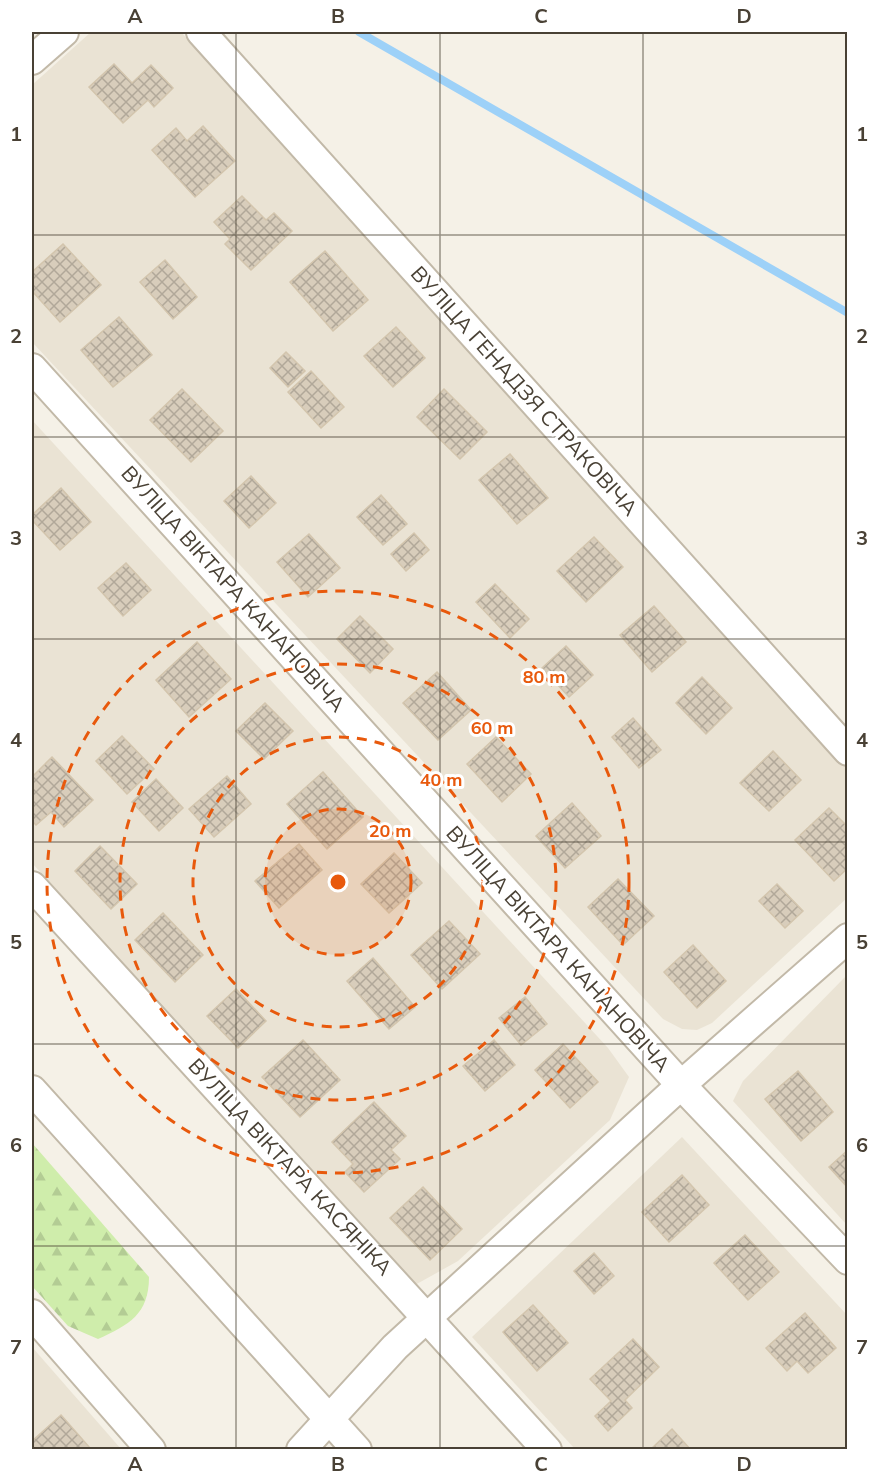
<svg xmlns="http://www.w3.org/2000/svg" width="879" height="1481" viewBox="0 0 879 1481" font-family="Mulish,sans-serif">
  <style>
    .residential { fill: #eae3d4 }
    .forest { fill: url(#forest-firs) }
    .lines { fill: none; stroke-linecap: round; stroke-linejoin: round }
    .stream { stroke: #9dd1f8; stroke-width: 8 }
    .building { fill: url(#building-cross-hatch); stroke: #d3c5ad; stroke-width: 1.5 }
    .minor-casing { stroke: #c2b9a8; stroke-width: 32 }
    .minor { stroke: #fff; stroke-width: 28 }
    .grid { fill: none; stroke: #494135; stroke-width: 1.5; stroke-opacity: 0.55 }
    .ring { fill: none; stroke: #e8590c; stroke-width: 3; stroke-dasharray: 10 8 }
    .labels { text-anchor: middle; stroke-width: 6; stroke-linejoin: round; paint-order: stroke }
    .street-label { font-size: 21px; fill: #494135; stroke: #fff }
    .centre { fill: #e8590c; stroke: #fff; stroke-width: 3 }
    .ring-label { font-size: 18px; text-anchor: middle; font-weight: bold; fill: #e8590c; stroke: #fff; stroke-width: 6; stroke-linejoin: round; paint-order: stroke }
    .neatline { fill: none; stroke: #494135; stroke-width: 2 }
    .grid-label { font-size: 20px; text-anchor: middle; font-weight: bold; fill: #494135 }
  </style>
  <defs>
    <pattern id="forest-firs" width="22" height="20" patternUnits="userSpaceOnUse" patternTransform="scale(1.5)"><rect width="22" height="20" fill="#cfedab"/><path d="M5 1l3.5 6h-7zM16 11l3.5 6h-7z" fill="#b3cc94"/></pattern>
    <pattern id="building-cross-hatch" width="8" height="8" patternUnits="userSpaceOnUse" patternTransform="scale(1.5)"><rect width="8" height="8" fill="#d8cdbb"/><path d="M0 0l8 8M0 8l8-8" fill="none" stroke="#b1a899"/></pattern>
  </defs>
  <rect width="100%" height="100%" fill="#f5f1e7"/>
  <g class="residential">
    <path d="M91,32H181L847,769V898L712,1023L697,1030L682,1029L663,1019L32,342V85Z"/>
    <path d="M32,420L608,1048L629,1077L610,1120L458,1261L415,1285L32,863Z"/>
    <path d="M847,975V1225L733,1101L743,1081Z"/>
    <path d="M682,1137L847,1315V1449H575L472,1337Z"/>
    <path d="M32,1347L121,1449H32Z"/>
  </g>
  <path class="forest" d="M32,1143L149,1277C149,1314 129,1325 98,1339L68,1326L32,1286Z"/>
  <g class="lines">
    <path class="stream" d="M359,32L848,313"/>
  </g>
  <g class="building">
    <path d="M114,64L132,83L151,65L173,88L154,107L148,100L123,123L89,87Z"/>
    <path d="M203,126L235,161L195,197L152,150L176,128L187,141Z"/>
    <path d="M242,196L266,220L274,213L292,231L251,270L225,244L230,239L214,222Z"/>
    <path d="M63,244L101,285L60,322L32,291V272Z"/>
    <path d="M325,251L368,300L333,331L290,282Z"/>
    <path d="M165,260L197,297L173,319L140,282Z"/>
    <path d="M119,317L152,355L113,387L81,350Z"/>
    <path d="M396,327L425,358L393,387L364,356Z"/>
    <path d="M286,352L305,371L288,387L270,368Z"/>
    <path d="M311,371L344,407L321,428L288,392Z"/>
    <path d="M182,389L223,431L191,462L150,420Z"/>
    <path d="M444,389L487,432L460,459L417,417Z"/>
    <path d="M510,454L548,498L517,524L479,480Z"/>
    <path d="M251,476L276,503L249,528L224,501Z"/>
    <path d="M61,488L91,522L60,550L32,520V515Z"/>
    <path d="M381,495L407,524L383,545L357,517Z"/>
    <path d="M414,533L429,550L406,571L391,554Z"/>
    <path d="M309,534L340,568L308,597L277,562Z"/>
    <path d="M594,537L623,567L586,602L557,571Z"/>
    <path d="M126,563L151,590L123,616L98,588Z"/>
    <path d="M495,584L529,619L510,638L476,602Z"/>
    <path d="M654,606L686,642L652,672L620,635Z"/>
    <path d="M360,616L393,649L370,673L337,639Z"/>
    <path d="M197,642L231,679L189,717L156,680Z"/>
    <path d="M566,646L593,675L569,697L542,668Z"/>
    <path d="M437,672L471,710L438,740L403,703Z"/>
    <path d="M702,677L732,708L706,734L676,703Z"/>
    <path d="M265,703L293,731L264,759L236,731Z"/>
    <path d="M633,718L661,750L639,768L612,737Z"/>
    <path d="M122,736L154,769L127,794L96,761Z"/>
    <path d="M496,737L531,774L502,802L467,764Z"/>
    <path d="M773,751L801,780L769,811L740,783Z"/>
    <path d="M52,757L93,800L64,827L51,812L36,825L32,821V777Z"/>
    <path d="M323,772L363,817L327,849L287,804Z"/>
    <path d="M227,776L251,804L214,837L189,809Z"/>
    <path d="M156,779L183,808L159,831L132,802Z"/>
    <path d="M572,803L601,836L565,868L536,836Z"/>
    <path d="M829,808L848,827V868L834,881L795,840Z"/>
    <path d="M299,844L322,870L279,908L255,881Z"/>
    <path d="M100,846L137,884L111,909L75,871Z"/>
    <path d="M394,853L422,883L389,913L361,884Z"/>
    <path d="M618,879L654,916L623,945L588,907Z"/>
    <path d="M777,884L803,911L785,928L759,901Z"/>
    <path d="M163,913L203,955L175,982L135,940Z"/>
    <path d="M449,921L480,954L442,989L411,955Z"/>
    <path d="M693,945L726,981L697,1008L664,972Z"/>
    <path d="M373,958L415,1007L389,1029L347,981Z"/>
    <path d="M236,989L266,1021L238,1048L207,1016Z"/>
    <path d="M525,997L547,1024L521,1045L499,1018Z"/>
    <path d="M303,1040L340,1080L300,1117L262,1077Z"/>
    <path d="M494,1040L515,1065L485,1091L463,1066Z"/>
    <path d="M563,1044L598,1082L570,1108L535,1070Z"/>
    <path d="M798,1071L833,1112L801,1141L765,1099Z"/>
    <path d="M374,1102L406,1136L391,1150L400,1159L364,1192L345,1172L353,1164L332,1142Z"/>
    <path d="M848,1150V1188L829,1167Z"/>
    <path d="M682,1175L709,1205L669,1242L642,1212Z"/>
    <path d="M423,1187L462,1229L430,1260L390,1218Z"/>
    <path d="M745,1235L779,1272L748,1300L714,1263Z"/>
    <path d="M594,1253L614,1276L594,1294L574,1271Z"/>
    <path d="M533,1305L568,1343L537,1371L503,1332Z"/>
    <path d="M805,1313L836,1348L808,1373L797,1361L787,1371L766,1348Z"/>
    <path d="M633,1339L659,1367L625,1400L632,1408L608,1431L595,1416L611,1401L590,1379Z"/>
    <path d="M61,1415L90,1448L32,1450V1441Z"/>
    <path d="M672,1429L691,1450H650Z"/>
  </g>
  <g class="lines">
    <defs>
      <g id="minor">
        <path d="M201,32L848,751"/>
        <path d="M32,60L64,32"/>
        <path d="M32,368L681,1085L848,1260"/>
        <path d="M32,886L547,1450"/>
        <path d="M32,1090L357,1450"/>
        <path d="M32,1314L151,1450"/>
        <path d="M301,1450L395,1347L681,1085L848,938"/>
      </g>
    </defs>
    <use href="#minor" class="minor-casing"/>
    <use href="#minor" class="minor"/>
  </g>
  <path class="grid" d="M236,32V1450M440,32V1450M643,32V1450M32,235H848M32,437H848M32,639H848M32,842H848M32,1044H848M32,1246H848"/>
  <circle cx="338" cy="882" r="73" fill="#e8590c" fill-opacity=".12"/>
  <g class="ring">
    <circle cx="338" cy="882" r="73"/>
    <circle cx="338" cy="882" r="145"/>
    <circle cx="338" cy="882" r="218"/>
    <circle cx="338" cy="882" r="291"/>
  </g>
  <g class="labels">
    <g class="street-label">
      <text transform="translate(524 391) rotate(48)" y="7">ВУЛІЦА ГЕНАДЗЯ СТРАКОВІЧА</text>
      <text transform="translate(233 589) rotate(48)" y="7">ВУЛІЦА ВІКТАРА КАНАНОВІЧА</text>
      <text transform="translate(558 949) rotate(48)" y="7">ВУЛІЦА ВІКТАРА КАНАНОВІЧА</text>
      <text transform="translate(290 1167) rotate(47)" y="7">ВУЛІЦА ВІКТАРА КАСЯНІКА</text>
    </g>
  </g>
  <circle cx="338" cy="882" r="9" class="centre"/>
  <g class="ring-label">
    <text x="544" y="683">80 m</text>
    <text x="492" y="734">60 m</text>
    <text x="441" y="786">40 m</text>
    <text x="390" y="837">20 m</text>
  </g>
  <rect width="879" height="1481" fill="none" stroke="#ffffff" stroke-width="66"/>
  <rect x="33" y="33" width="813" height="1415" class="neatline"/>
  <g class="grid-label">
    <text x="135" y="23">A</text>
    <text x="338" y="23">B</text>
    <text x="541" y="23">C</text>
    <text x="744" y="23">D</text>
    <text x="16" y="141">1</text>
    <text x="862" y="141">1</text>
    <text x="16" y="343">2</text>
    <text x="862" y="343">2</text>
    <text x="16" y="545">3</text>
    <text x="862" y="545">3</text>
    <text x="16" y="747">4</text>
    <text x="862" y="747">4</text>
    <text x="16" y="949">5</text>
    <text x="862" y="949">5</text>
    <text x="16" y="1152">6</text>
    <text x="862" y="1152">6</text>
    <text x="16" y="1354">7</text>
    <text x="862" y="1354">7</text>
    <text x="135" y="1471">A</text>
    <text x="338" y="1471">B</text>
    <text x="541" y="1471">C</text>
    <text x="744" y="1471">D</text>
  </g>
</svg>
